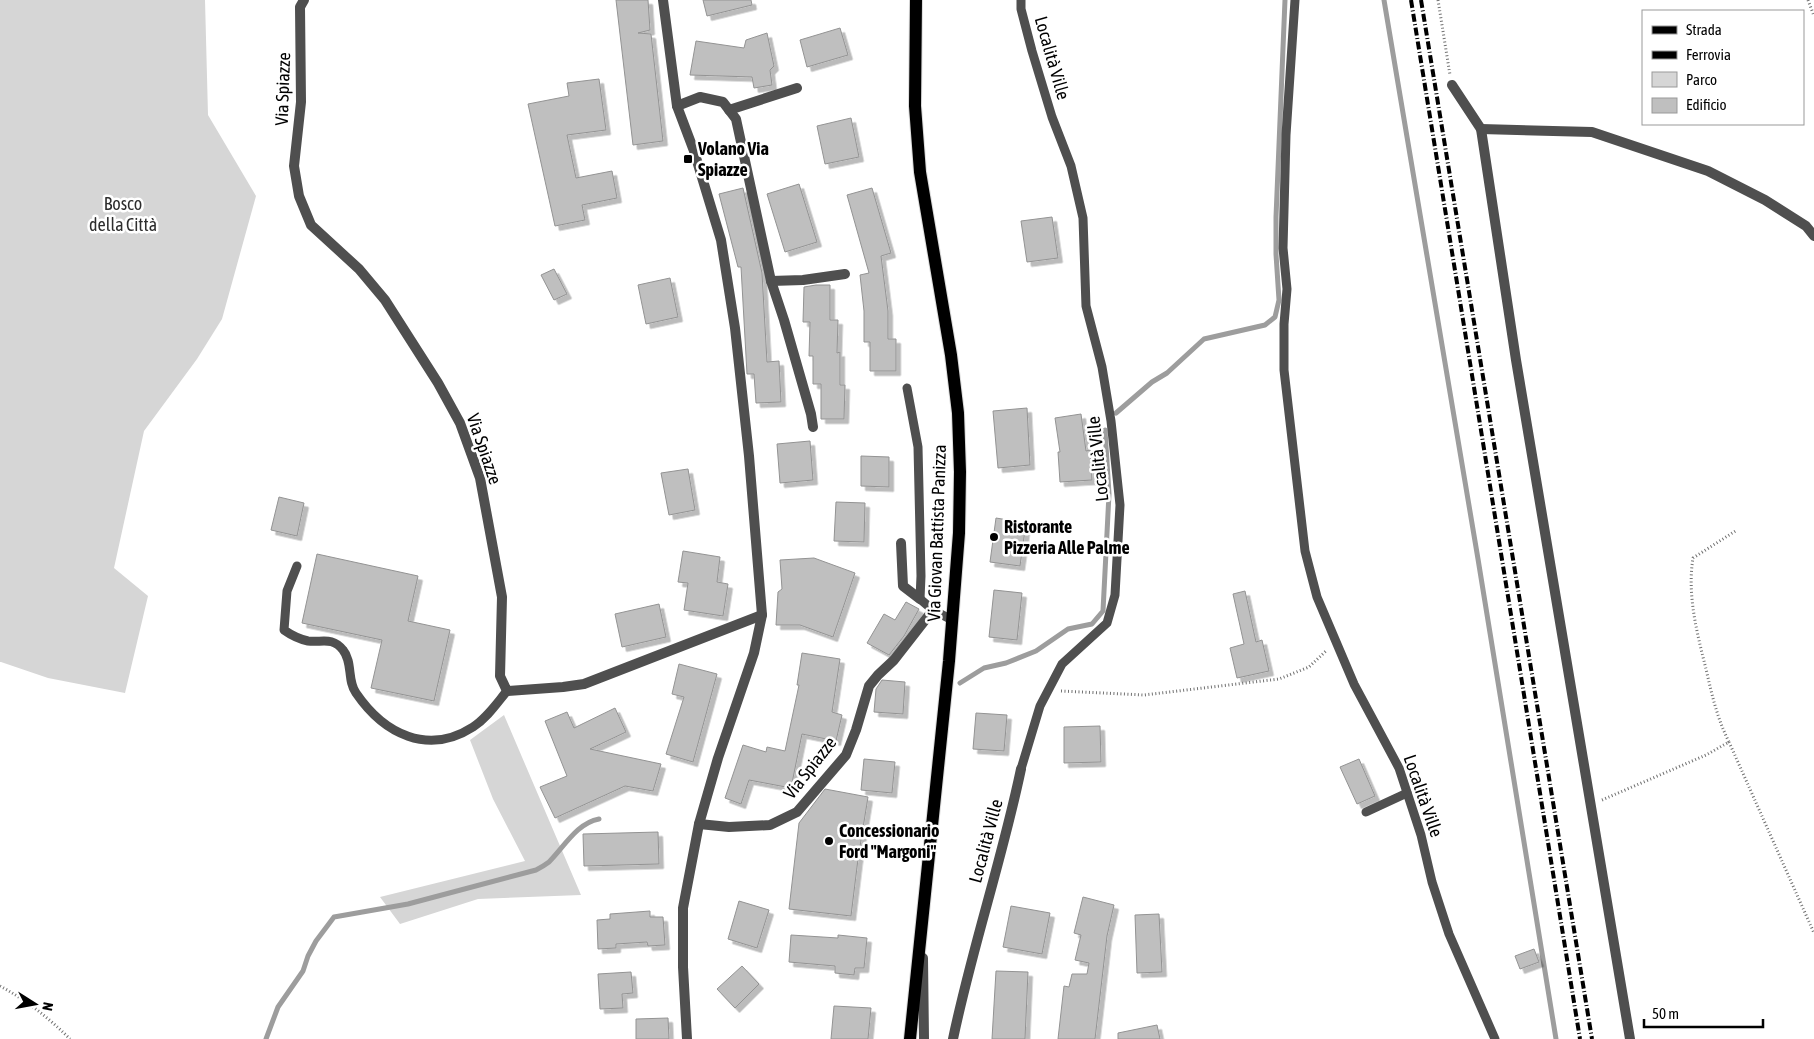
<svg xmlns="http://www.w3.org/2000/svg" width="1814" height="1039" viewBox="0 0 1814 1039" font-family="'Asap Condensed',sans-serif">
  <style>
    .green { fill: #d6d6d6 }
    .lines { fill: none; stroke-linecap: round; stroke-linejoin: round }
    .stream { stroke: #9d9d9d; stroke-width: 5 }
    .building { fill: #bfbfbf; stroke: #939393; filter: url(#shadow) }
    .primary-casing { stroke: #dbdbdb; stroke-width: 14 }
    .path { stroke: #717171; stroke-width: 3; stroke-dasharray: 1 2.5; stroke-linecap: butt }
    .lane { stroke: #4f4f4f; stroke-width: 9 }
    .street { stroke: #4f4f4f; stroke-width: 10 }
    .primary { stroke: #000; stroke-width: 12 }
    .rail { stroke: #000; stroke-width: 4; stroke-dasharray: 8 2.5 1 2.5; stroke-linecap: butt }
    .poi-dot { fill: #000; stroke: #fff; stroke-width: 2 }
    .labels { text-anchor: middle; stroke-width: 5; stroke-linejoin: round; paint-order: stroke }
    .street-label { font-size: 18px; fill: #000; stroke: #fff }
    .poi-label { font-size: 18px; font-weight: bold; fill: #000; stroke: #fff; text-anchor: start }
    .park-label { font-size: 18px; fill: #2d2d2d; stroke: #fff }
  </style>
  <defs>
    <filter id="shadow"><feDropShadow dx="4.5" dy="4.5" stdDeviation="0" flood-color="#0004"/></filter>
  </defs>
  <rect width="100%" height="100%" fill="#fff"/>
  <g class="green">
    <path d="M0,0H205L208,115L256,196L222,319L197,359L144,431L114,568L148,596L125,693L48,678L1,662H0Z"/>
    <path d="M504,715L581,895L478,899L400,924L380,897L525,861L493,799L470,740Z"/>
  </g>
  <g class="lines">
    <g class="stream">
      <path d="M1384,0L1478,559L1556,1039"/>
      <path d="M1116,413L1152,382L1167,373L1204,339L1265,325L1275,317L1279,300L1276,254V217L1285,0"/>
      <path d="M960,683L984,668L1006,663L1036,651L1068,629L1092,624L1103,611L1109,494L1105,430"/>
      <path d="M266,1039L278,1007L303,971L308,956L316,941L334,917L408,904L536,870C540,868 545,865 549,862C564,847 577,823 599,819"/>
    </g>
  </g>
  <g class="building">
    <path d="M616,0H648L650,30L638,33L651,34L663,141L633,145Z"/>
    <path d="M703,0H751L752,5L707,16Z"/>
    <path d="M840,28L848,55L807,67L800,40Z"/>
    <path d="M767,33L774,66L770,70L772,85L754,88L752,77L690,75L696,41L744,48L746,40Z"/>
    <path d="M599,79L606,130L567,135L576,178L612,171L617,198L582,205L585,220L555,226L528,104L569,96L567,83Z"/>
    <path d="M851,118L859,157L825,164L817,126Z"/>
    <path d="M799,184L817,242L785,252L767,194Z"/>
    <path d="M743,188L762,273L767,362L779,361L781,402L756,403L754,374H747L741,267H738L719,194Z"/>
    <path d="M872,188L891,253L881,256L888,311V339H896V371H870V342H864V311L860,275L869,273L847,195Z"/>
    <path d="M1052,217L1058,258L1027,262L1021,221Z"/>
    <path d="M554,269L567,294L554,300L541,275Z"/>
    <path d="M670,278L678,317L646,324L638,285Z"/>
    <path d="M816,285H830V320H838L837,353L840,352V385H845L844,419H821V384H813V356H809L810,322H803L804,287Z"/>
    <path d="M1027,408L1030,465L998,468L993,411Z"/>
    <path d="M1081,414L1086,451L1090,450L1092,480L1060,482L1058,452H1060L1055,418Z"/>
    <path d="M810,441L813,480L780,483L777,444Z"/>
    <path d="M861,456L889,457V487L861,486Z"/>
    <path d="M688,469L695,510L669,515L661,473Z"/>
    <path d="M279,497L304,503L297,536L271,530Z"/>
    <path d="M836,502L865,503L864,542L834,541Z"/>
    <path d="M996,518L1026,523L1020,566L990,562Z"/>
    <path d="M683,551L720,557L717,582L728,584L723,616L684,610L688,583L678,582Z"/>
    <path d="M317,554L418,576L408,621L450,630L434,701L371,688L382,640L302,623Z"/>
    <path d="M814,558L855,573L833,637L800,625H776L778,592L782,589L780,560Z"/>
    <path d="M994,590L1022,593L1017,640L989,637Z"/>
    <path d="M1245,591L1256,642L1262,640L1269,671L1237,678L1230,648L1244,644L1233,594Z"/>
    <path d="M906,602L919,609L904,636L889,655L867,643L884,614L895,620Z"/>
    <path d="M659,604L666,637L622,647L615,614Z"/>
    <path d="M802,653L840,659L832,712L842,715L836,741L802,734L791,788L749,780L741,804L725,798L743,745L766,752L767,747L785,751L799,685H797Z"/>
    <path d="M679,664L717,674L693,762L666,754L684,697L672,694Z"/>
    <path d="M882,680L905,682L903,714L874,712L876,689Z"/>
    <path d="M615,708L626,732L590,749L661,764L653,791L625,786L555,818L540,787L567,776L545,721L567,712L574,728Z"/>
    <path d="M976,713L1007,715L1004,751L973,749Z"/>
    <path d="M1100,726L1101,762L1064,763V727Z"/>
    <path d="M864,759L895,762L892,793L861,790Z"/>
    <path d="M1359,759L1375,796L1357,804L1340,767Z"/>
    <path d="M825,789L868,797L858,859L851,916L789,909L799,823Z"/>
    <path d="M658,832L659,864L584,866L583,834Z"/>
    <path d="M1083,897L1114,905L1107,936L1095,1039H1058L1064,986L1069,987L1072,974H1087L1089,963L1075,960L1081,935L1074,933Z"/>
    <path d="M739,901L769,910L757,948L728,939Z"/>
    <path d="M1011,906L1050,913L1042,954L1003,947Z"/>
    <path d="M650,911V917H663L665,945L648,946L647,942L616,944V948L598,949L597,920L610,919V914Z"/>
    <path d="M1159,914L1162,972L1137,973L1135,915Z"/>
    <path d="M791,935L838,938V935L867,938L864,968H855L854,975L835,973V966L789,962Z"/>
    <path d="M1534,949L1539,962L1520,969L1515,956Z"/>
    <path d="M742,966L759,984L735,1008L717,989Z"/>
    <path d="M996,971L1028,972L1025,1039H992Z"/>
    <path d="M631,972L633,993L622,994L623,1008L600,1009L598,974Z"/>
    <path d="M834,1006L871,1008L868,1039H831Z"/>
    <path d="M668,1018L669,1039H636V1019Z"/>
    <path d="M1157,1025L1160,1039H1118V1033Z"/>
  </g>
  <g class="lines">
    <defs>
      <path id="primary" d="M910,1039L949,661L959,533L960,472L958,413L951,355L920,172L915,106L916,0"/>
    </defs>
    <use href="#primary" class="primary-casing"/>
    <g class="path">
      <path d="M1438,0L1450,75"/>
      <path d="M1808,0L1814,16"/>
      <path d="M1061,691L1144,695L1279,679L1309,667L1327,650"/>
      <path d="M1729,742L1814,933"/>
      <path d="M1602,800L1706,755L1729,742C1717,718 1712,695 1706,669C1697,633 1687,595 1693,558L1737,530"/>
      <path d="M0,986C26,1000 49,1018 70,1039"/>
    </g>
    <g class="lane">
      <path d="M1295,0L1286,135L1283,248L1287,289L1284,324V370L1305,551L1317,597L1354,684L1399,768L1421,835L1432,882L1449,934L1495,1039"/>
      <path d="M907,388L918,447L921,576L920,599L933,610L952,620"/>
      <path d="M297,566L287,591L284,630C291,635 299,639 308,641C321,643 332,636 343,650C353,662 347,681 356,693C384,734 428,756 473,727C487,718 497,703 507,691"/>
      <path d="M1021,769L1040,706L1062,664L1107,623L1115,595L1120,505L1111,421L1102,367L1086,306L1083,218L1071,166L1052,117L1032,51L1021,9V0"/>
      <path d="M1366,812L1407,793"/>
    </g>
    <g class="street">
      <path d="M304,0L300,7L301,102L294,166L299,196L311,225L359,269L385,300L438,383L460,423L480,478L502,597L500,676L507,691L563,687L584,684L762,615"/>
      <path d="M663,0L677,106L694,151L721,240L735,328L749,456L762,615L754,653L718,758L699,824L683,908V967L687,1039"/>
      <path d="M1452,85L1481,129L1516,360L1630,1039"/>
      <path d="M677,106L700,97L723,102L736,119L771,281L784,320L811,414L813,427"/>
      <path d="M729,110L797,88"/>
      <path d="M1481,129L1592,132L1708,171L1765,200L1806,226L1814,236"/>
      <path d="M771,281L803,280L845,274"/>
      <path d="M901,543L903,586L920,599"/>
      <path d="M699,824L729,827L770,825L797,812L846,755L856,730L869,686L878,675L894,660L933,610"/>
      <path d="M923,958L924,1039"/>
      <path d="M953,1039C972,948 1002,860 1021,769"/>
    </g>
    <use href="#primary" class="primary"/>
    <g class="rail">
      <path d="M1411,0L1580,1039"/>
      <path d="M1421,0L1592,1039"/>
    </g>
  </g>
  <g class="poi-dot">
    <rect x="683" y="154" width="10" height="10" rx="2.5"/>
    <circle cx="994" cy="537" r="5"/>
    <circle cx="829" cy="841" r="5"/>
  </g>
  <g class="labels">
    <g class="street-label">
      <text transform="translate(1052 58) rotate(74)" y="6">Località Ville</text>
      <text transform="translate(283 89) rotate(-88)" y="6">Via Spiazze</text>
      <text transform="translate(484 449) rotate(71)" y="6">Via Spiazze</text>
      <text transform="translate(1098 459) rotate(-96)" y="6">Località Ville</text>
      <text transform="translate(937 533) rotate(-88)" y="6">Via Giovan Battista Panizza</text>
      <text transform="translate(810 768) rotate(-52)" y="6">Via Spiazze</text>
      <text transform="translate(1423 796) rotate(71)" y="6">Località Ville</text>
      <text transform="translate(986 841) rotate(-75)" y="6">Località Ville</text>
    </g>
    <g class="poi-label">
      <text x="698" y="155">Volano Via<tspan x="698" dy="21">Spiazze</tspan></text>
      <text x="1004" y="533">Ristorante<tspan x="1004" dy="21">Pizzeria Alle Palme</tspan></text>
      <text x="839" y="837">Concessionario<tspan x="839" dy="21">Ford "Margoni"</tspan></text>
    </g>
    <g class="park-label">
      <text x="123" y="210">Bosco<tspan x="123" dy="21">della Città</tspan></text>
    </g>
  </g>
  <rect x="1642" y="10" width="162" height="115" fill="#ffffff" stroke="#999999"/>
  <rect x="1652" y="26" width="25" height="8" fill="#000000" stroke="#999999"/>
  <text x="1686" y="35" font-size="15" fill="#000000">Strada</text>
  <rect x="1652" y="51" width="25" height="8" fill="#000000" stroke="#999999"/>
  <text x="1686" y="60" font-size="15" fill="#000000">Ferrovia</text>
  <rect x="1652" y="72" width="25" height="15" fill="#d6d6d6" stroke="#999999"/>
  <text x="1686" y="85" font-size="15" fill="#000000">Parco</text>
  <rect x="1652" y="98" width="25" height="15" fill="#bfbfbf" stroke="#999999"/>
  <text x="1686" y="110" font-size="15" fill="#000000">Edificio</text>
  <g transform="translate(35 1004) rotate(101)" stroke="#ffffff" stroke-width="4" paint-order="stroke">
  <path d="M0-4L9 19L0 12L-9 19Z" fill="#000000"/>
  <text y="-8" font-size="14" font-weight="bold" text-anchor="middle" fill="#000000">N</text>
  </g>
  <path d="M1644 1019v8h119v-8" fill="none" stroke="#000000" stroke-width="2.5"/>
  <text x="1652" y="1019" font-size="15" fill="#000000" stroke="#ffffff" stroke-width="4" paint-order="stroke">50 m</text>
</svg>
